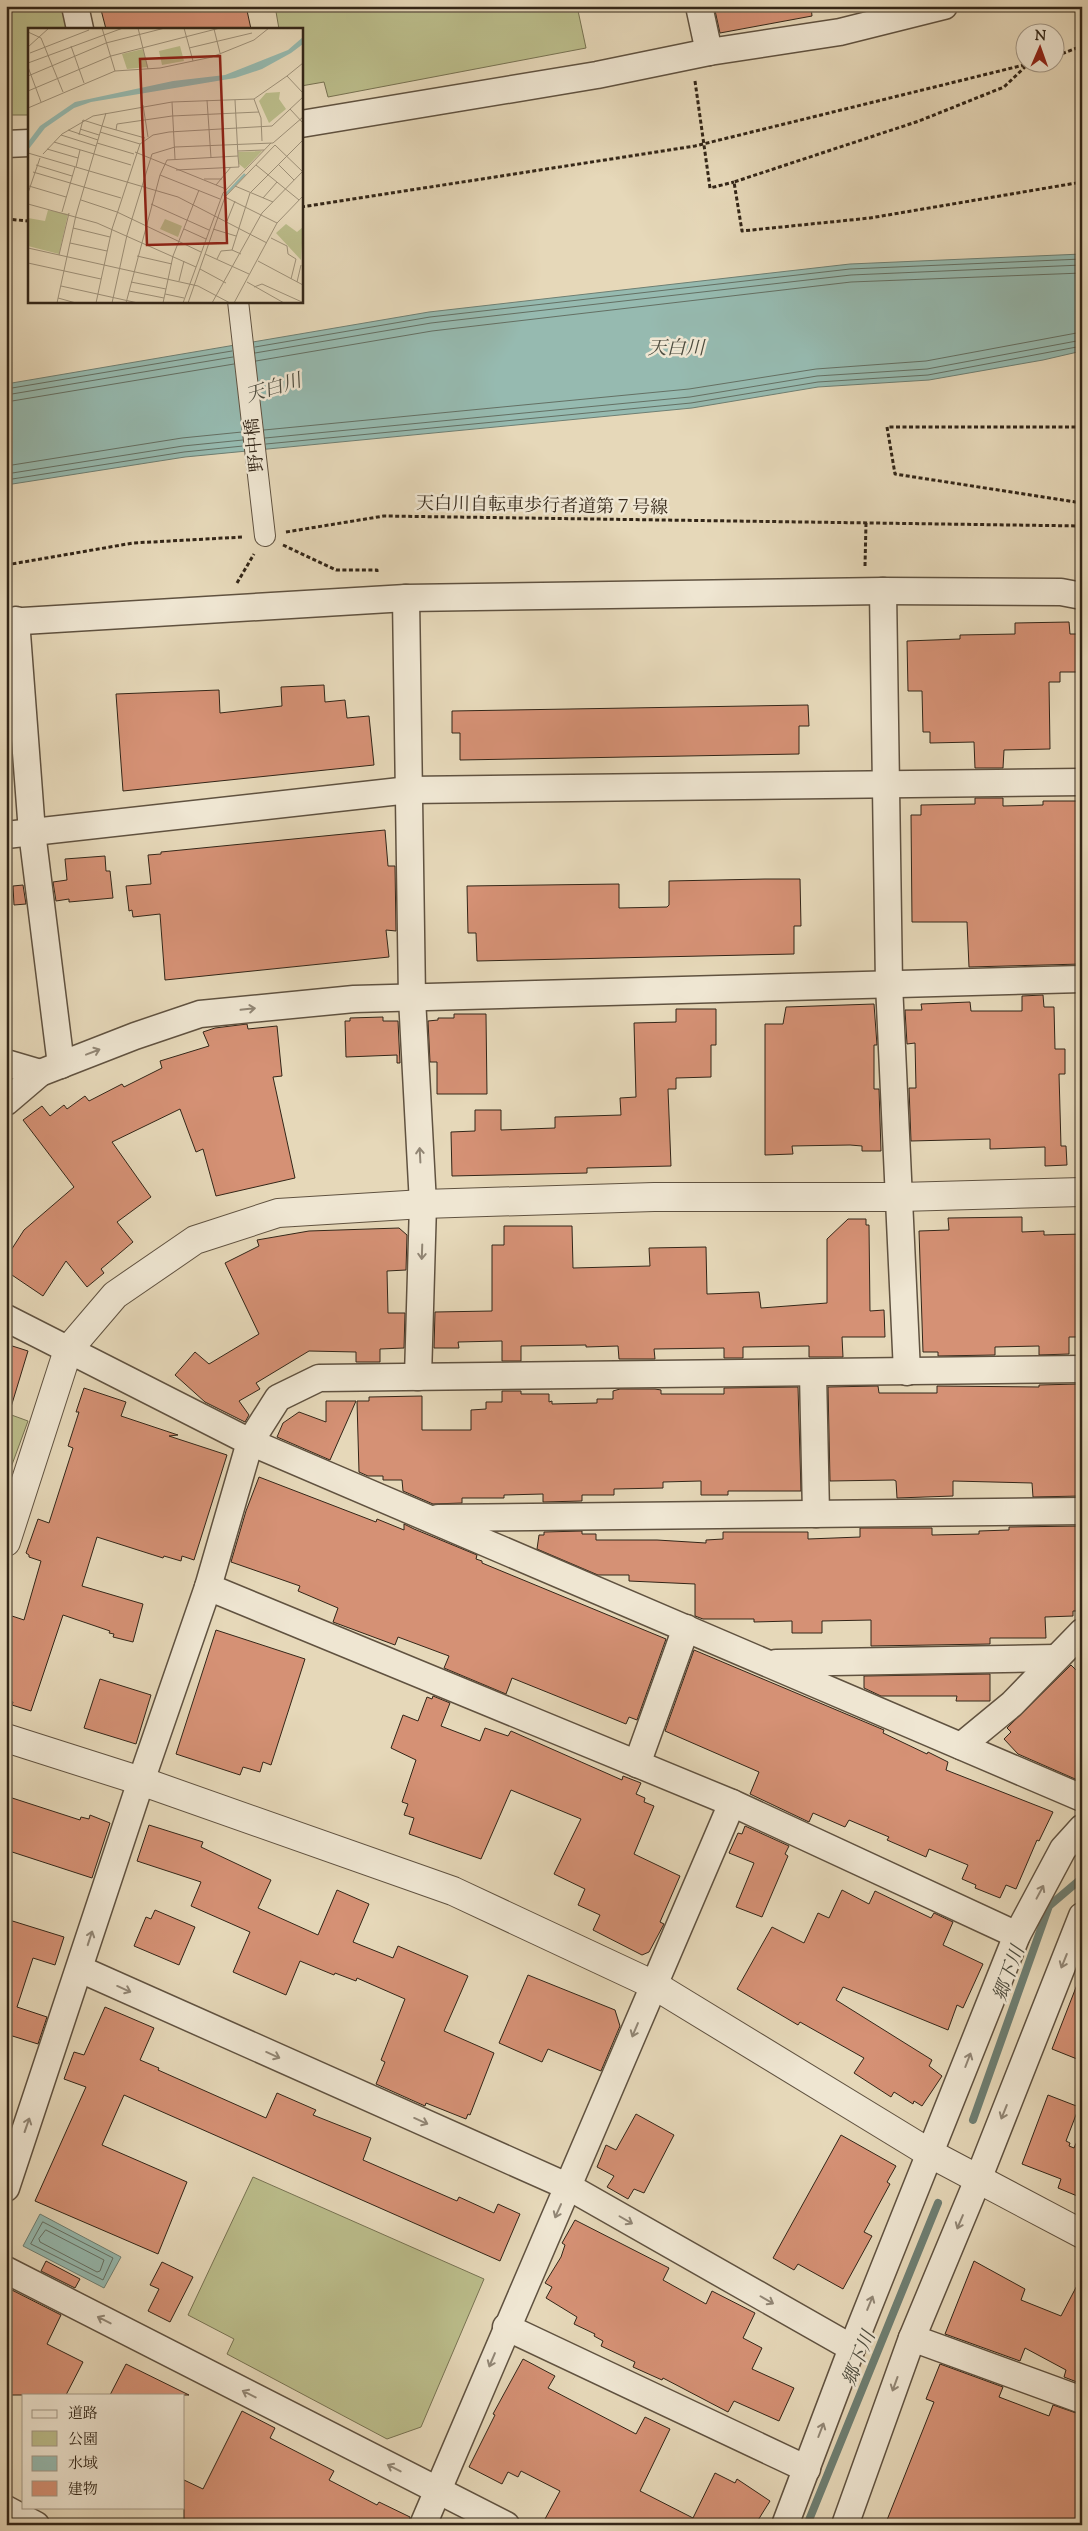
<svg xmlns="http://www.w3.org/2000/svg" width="1088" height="2531" viewBox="0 0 1088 2531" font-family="'Sorts Mill Goudy','Noto Serif JP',serif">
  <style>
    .green { fill: #bbbd8b; stroke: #777252 }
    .water { fill: #96bab0; stroke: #6e7f73 }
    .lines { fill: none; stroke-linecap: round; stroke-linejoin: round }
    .shore { stroke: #647064; stroke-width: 1 }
    .stream { stroke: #6e7f73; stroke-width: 8 }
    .building { fill: #d59175; stroke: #332618 }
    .pedestrian-casing { stroke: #605240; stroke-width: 22 }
    .minor-casing { stroke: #605240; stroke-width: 29 }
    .tertiary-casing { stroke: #605240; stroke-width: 30 }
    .path { stroke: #332618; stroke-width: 3; stroke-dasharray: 4 2.5; stroke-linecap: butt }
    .pedestrian { stroke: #efe6d2; stroke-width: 20 }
    .minor { stroke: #efe6d2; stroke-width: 26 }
    .tertiary { stroke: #efe6d2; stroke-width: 28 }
    .oneway { stroke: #918675 }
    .labels { text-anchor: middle; stroke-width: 5; stroke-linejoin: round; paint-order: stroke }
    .street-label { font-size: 18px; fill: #332618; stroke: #efe6d2 }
    .water-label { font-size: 19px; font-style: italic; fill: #4c4b3e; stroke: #efe6d2 }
    .inset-river { fill: none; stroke: #96bab0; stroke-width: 2.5 }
    .inset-road { fill: none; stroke: #9e9179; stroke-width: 1 }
    .view { fill: #8f2418; fill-opacity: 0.15; stroke: #8f2418; stroke-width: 2.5 }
    .inset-edge { fill: none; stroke: #332618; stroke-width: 2.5 }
  </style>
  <rect width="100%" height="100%" fill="#e6d8b9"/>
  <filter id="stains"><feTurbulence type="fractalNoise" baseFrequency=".004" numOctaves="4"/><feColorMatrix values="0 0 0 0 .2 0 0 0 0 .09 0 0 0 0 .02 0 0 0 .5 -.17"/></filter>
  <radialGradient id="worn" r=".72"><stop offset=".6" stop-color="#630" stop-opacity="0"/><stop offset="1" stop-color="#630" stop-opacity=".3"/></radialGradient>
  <g class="green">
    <path d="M6,6H70L75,29H29V115H6Z"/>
    <path d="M275,6H577L586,48L328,97L324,82L301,86V29H279Z"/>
    <path d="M6,1413L28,1421L6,1481Z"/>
    <path d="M253,2177L484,2279L421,2427L387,2439L227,2354L234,2339L188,2315Z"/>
  </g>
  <g class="water">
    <path d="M1082,254V351L1043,360L929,380L818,387L692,408L185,457L6,485V384L429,312L850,264Z"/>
    <path d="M40,2214L121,2257L104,2288L23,2246Z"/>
  </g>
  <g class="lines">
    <g class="shore">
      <path d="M255,347L430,317L850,269L1082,259"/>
      <path d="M255,353L431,323L851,275L1082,265"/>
      <path d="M256,361L432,331L851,282L1082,273"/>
      <path d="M6,389L232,351"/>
      <path d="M6,395L233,357"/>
      <path d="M6,402L234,364"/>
      <path d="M264,430L689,389L816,369L926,361L1082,332"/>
      <path d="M265,438L690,397L817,376L927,369L1082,340"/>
      <path d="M266,444L691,403L818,382L928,375L1082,346"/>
      <path d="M6,466L182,438L242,432"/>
      <path d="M6,474L183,446L243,440"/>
      <path d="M6,480L184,452L243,446"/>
      <path d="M43,2222L113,2258L103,2280L31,2244Z"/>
      <path d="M46,2230L104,2260L100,2271L97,2272L40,2242L39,2239Z"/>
    </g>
    <g class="stream">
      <path d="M973,2120L1049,1906L1082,1878"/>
      <path d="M807,2525L938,2203"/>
    </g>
  </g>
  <g class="building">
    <path d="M100,6H246L251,29H106Z"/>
    <path d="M714,6H811L812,16L720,33Z"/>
    <path d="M1069,622L1070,634H1082V672H1060V682H1049L1050,749L1004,750L1003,768H975L974,742L930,743V732H923L922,691H908L907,641L960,639V635L1015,634V623Z"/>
    <path d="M324,685L325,702L345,700L347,718L369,716L374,765L123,791L116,694L219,690L220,713L282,706L281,687Z"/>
    <path d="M808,705L809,726H799V754L460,760V733H452V711Z"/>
    <path d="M975,798H1003V806L1043,805V801H1078L1079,828H1082V964L969,967L967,922H912L911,815H921V805L975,804Z"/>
    <path d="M385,830L388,866H395L396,931L386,930L389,957L165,980L160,914L133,917L132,910L129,911L126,886L151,884L148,855L161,854V852Z"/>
    <path d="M105,856L106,871H110L113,898L69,902V899L56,901L53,882L67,880L65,859Z"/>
    <path d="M765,879H800L801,926H794V954L477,961L476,933H468L467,886L619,884V908L667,907L669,905V881Z"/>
    <path d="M23,885L26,904L14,905L13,886Z"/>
    <path d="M1043,995L1044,1007H1054L1055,1049H1065V1074H1059L1061,1146H1066L1067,1165L1045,1166V1147L990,1149V1139L911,1141L909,1088H916L915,1043L907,1044L905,1010H922L921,1004L970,1002L971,1011H1022V996Z"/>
    <path d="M874,1004L877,1045H874V1089H879L881,1151H862V1146L850,1145L792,1146L793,1154L765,1155V1024H783L786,1007Z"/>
    <path d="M676,1009H716V1045H711V1077L676,1078V1089H668L671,1166L587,1168V1173L452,1176L451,1132L475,1131V1110H501V1130L555,1128V1117L621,1115L620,1098L636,1097L634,1023L676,1022Z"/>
    <path d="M454,1014H486L487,1094H437V1062H430L428,1021L438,1020V1018H454Z"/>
    <path d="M383,1017V1021H398L400,1063H397V1055L346,1057L345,1021H350V1018Z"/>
    <path d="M247,1024L248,1029L277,1026L282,1076L273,1077L295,1178L216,1196L203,1149L196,1152L180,1109L112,1142L151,1197L117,1222L133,1242L101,1269L104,1273L87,1287L66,1261L43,1296L6,1271V1258L24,1230L74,1187L23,1120L42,1106L50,1116L64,1105L67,1109L85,1096L89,1101L122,1084L124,1087L162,1068L160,1061L209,1046L203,1032L215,1028Z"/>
    <path d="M1022,1217V1232L1044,1231V1235L1082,1234V1337H1069V1354L1039,1355V1346L995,1347V1355L938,1356V1352H923L919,1231L949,1230L948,1218Z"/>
    <path d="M848,1219H866V1225H869L870,1311L884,1310L885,1337H842L843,1357H809V1346L743,1347V1358H724V1348L654,1349L655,1359H619L618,1346L586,1347V1345L521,1346V1361H502V1341L458,1342L459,1348H434L435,1312L492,1311V1245H504V1226H572L573,1268L650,1266L649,1248L706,1247L707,1294L759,1292L761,1308L827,1303V1239Z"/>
    <path d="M399,1228L407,1235L406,1270L387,1271L388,1313H405L404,1348L380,1349V1362H356V1352L309,1351L256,1383L260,1389L239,1401L249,1415L245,1422L205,1402L175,1375L195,1352L209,1364L259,1334L225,1263L259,1246L257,1240L309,1231Z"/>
    <path d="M6,1344L28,1351L11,1407L6,1406Z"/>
    <path d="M1079,1384V1387H1082L1081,1496L1033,1497L1032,1483L953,1481V1496L897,1498L896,1481L894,1480L830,1481L828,1387L878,1386L879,1393H937V1386L1039,1387V1385Z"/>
    <path d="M798,1387L801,1491H728V1495H701V1481L663,1482V1488L614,1489V1495H582V1501L543,1502V1494L504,1495V1498H462V1503L433,1504L403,1491L402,1480H383V1476H368L359,1472L357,1401H369V1397L422,1396V1430H471V1410L486,1409V1402H502V1391H521V1394H549V1402L552,1401V1404L597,1403V1399H613V1391L620,1389H655L661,1390V1394H724V1388Z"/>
    <path d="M84,1388L126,1402L121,1416L178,1435L169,1436L227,1455L194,1560L182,1556L181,1561L164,1556L163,1558L97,1537L82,1586L143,1604L133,1642L113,1637L114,1634L109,1633L110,1631L63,1615L31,1711L12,1705L13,1702L6,1700V1614L24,1620L41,1561L29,1557V1555L26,1553L38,1519L49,1523L73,1448L68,1446L79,1412H76Z"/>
    <path d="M326,1401H356L330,1460L277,1437L283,1423L299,1412L326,1422Z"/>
    <path d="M259,1477L376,1522L377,1519L404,1530V1524L414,1529L477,1555L476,1559L482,1561V1563L666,1639L637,1720L629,1717L626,1724L512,1678L506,1694L444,1668L449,1656L398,1637L395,1645L333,1622L338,1608L298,1591L300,1586L231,1562L246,1511Z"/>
    <path d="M1082,1526V1561L1079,1562V1611H1073V1616L1045,1617L1046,1638H990V1644L871,1646V1620L822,1621V1633H792V1621L754,1622V1619H703L695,1616V1584L629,1581V1575H598L537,1549L539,1535H544V1532L582,1531V1534H596V1540H657L706,1543V1540L723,1539V1532H808V1539L860,1537V1528H932V1535L979,1534V1531L1009,1530V1527Z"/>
    <path d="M216,1630L305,1659L271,1765L263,1762L260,1772L243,1767L240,1775L176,1754Z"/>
    <path d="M694,1650L884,1730L883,1733L927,1754L928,1752L948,1762L946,1770L1053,1812L1039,1841L1037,1840L1016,1889L1006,1885L1000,1898L975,1888L976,1885L962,1879L968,1865L929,1849L926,1857L887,1840L889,1837L849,1820L845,1827L813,1813L809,1822L750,1794L759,1772L665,1731Z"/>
    <path d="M1071,1665L1082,1676V1782L1018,1754L1004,1739L1011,1732L1007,1728Z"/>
    <path d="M990,1674V1701H956L957,1696H881L864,1688V1676Z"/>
    <path d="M100,1679L151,1695L136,1744L84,1728Z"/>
    <path d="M433,1696L450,1703L441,1726L480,1741L485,1728L508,1736L511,1731L622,1780L623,1776L641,1783L636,1794L645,1798L644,1802L654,1806L634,1854L680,1876L660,1922L664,1924L649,1952L642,1955L593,1930L600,1915L578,1905L585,1889L554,1874L581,1819L511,1790L481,1859L409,1834L414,1818L404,1815L408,1804L402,1802L416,1760L391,1748L403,1715L418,1721L427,1697L432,1699Z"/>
    <path d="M6,1796L80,1820L81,1817L89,1819L90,1815L110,1823L92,1878L6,1850Z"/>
    <path d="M149,1825L203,1842L201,1847L271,1880L258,1908L318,1935L337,1890L369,1904L353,1942L393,1958L398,1946L468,1976L444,2031L494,2053L470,2115L468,2114L466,2119L426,2103L425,2106L376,2084L385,2062L381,2060L405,1999L357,1978L356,1981L335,1973L334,1975L300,1961L286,1995L233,1972L250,1932L191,1906L201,1882L137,1861Z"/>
    <path d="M745,1826L789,1846L785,1854L788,1856L762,1917L736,1907L754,1863L729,1853L738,1833L742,1834Z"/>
    <path d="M842,1890L869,1904L875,1891L931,1918L934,1913L953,1922L943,1945L983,1964L963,2008L957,2005L948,2030L843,1987L836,2000L932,2060L929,2066L942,2076L922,2106L914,2101L913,2104L894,2092L891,2097L854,2073L864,2058L800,2022L798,2025L737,1989L772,1927L804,1943L818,1913L829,1918Z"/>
    <path d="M155,1910L195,1927L179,1965L134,1946L146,1917L151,1919Z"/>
    <path d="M6,1919L64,1937L55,1965L33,1958L17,2007L47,2017L38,2044L6,2034Z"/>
    <path d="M528,1975L615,2010L620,2026L601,2071L548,2049L542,2062L499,2043Z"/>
    <path d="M1080,1977H1082V2061L1052,2049Z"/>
    <path d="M105,2007L154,2028L140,2060L159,2068L158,2070L266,2118L277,2093L316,2110L313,2115L371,2138L363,2160L457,2201L459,2197L494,2213L498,2204L520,2214L500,2261L124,2095L102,2145L187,2182L158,2254L35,2201L86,2087L64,2079L74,2052L84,2055Z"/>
    <path d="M1048,2095L1079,2107L1066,2141L1070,2143L1069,2146L1074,2148L1082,2130V2198L1058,2188L1061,2179L1022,2164Z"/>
    <path d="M636,2114L674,2135L644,2193L634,2189L628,2199L607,2187L614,2176L597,2167L606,2145L616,2150Z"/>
    <path d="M841,2135L896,2166L887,2182L890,2184L864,2232L872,2236L843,2289L798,2264L794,2270L773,2258Z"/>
    <path d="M575,2220L669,2268L663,2280L706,2304L712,2291L755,2313L743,2338L762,2348L752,2369L794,2388L779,2421L734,2401L728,2412L663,2378L662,2380L633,2367L635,2362L601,2346L603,2341L594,2336L595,2334L574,2324L577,2317L546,2298L552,2287L545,2283L561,2257L565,2245L562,2243Z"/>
    <path d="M46,2261L80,2279L75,2288L41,2271Z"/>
    <path d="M974,2261L1025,2289L1021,2300L1061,2316L1082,2276V2384L1064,2377L1066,2370L1025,2348L1020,2361L945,2334Z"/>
    <path d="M162,2262L193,2277L170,2322L148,2311L159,2289L150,2285Z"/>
    <path d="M6,2287L61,2315L47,2344L83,2362L66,2395H6Z"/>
    <path d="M523,2359L555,2376L548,2388L636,2434L645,2417L670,2429L640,2491L693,2518L715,2473L735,2483L737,2479L770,2501L755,2525H555L545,2519L560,2491L521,2471L518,2477L508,2472L502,2484L469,2467L495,2415L493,2414Z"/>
    <path d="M126,2364L189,2395H110Z"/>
    <path d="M940,2364L1003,2387L999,2397L1049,2416L1053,2405L1082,2415V2505L1074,2525H885L934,2402L926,2399Z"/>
    <path d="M242,2411L275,2428L270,2438L334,2471L329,2480L377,2505L379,2502L410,2517L408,2525H184V2480L203,2489Z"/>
  </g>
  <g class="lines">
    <defs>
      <path id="pedestrian" d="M238,301L265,536"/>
      <g id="minor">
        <path d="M75,6L80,29"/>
        <path d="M699,6L709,52"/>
        <path d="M301,124L597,75L709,52L840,32L944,6"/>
        <path d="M6,144L29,143"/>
        <path d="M883,591L889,984L907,1372"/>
        <path d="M406,598L412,998L423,1204L418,1377"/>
        <path d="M16,620L32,832L61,1065"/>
        <path d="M6,622L406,598L883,591L1061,592L1082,596"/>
        <path d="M6,835L409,790L1082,782"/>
        <path d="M6,1063L40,1073"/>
        <path d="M6,1102L40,1073L135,1036L200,1014L354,999L1082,979"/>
        <path d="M6,1318L250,1442L1082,1798"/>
        <path d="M813,1373L816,1514"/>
        <path d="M438,1518L1082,1511"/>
        <path d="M208,1587L250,1442L278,1398L319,1378L1082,1369"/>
        <path d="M776,1663L1056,1658"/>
        <path d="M961,1746L1012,1704L1082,1632"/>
        <path d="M637,1764L686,1628"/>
        <path d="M80,1969L569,2187L852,2348"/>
        <path d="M6,2188L141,1781L208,1587L732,1803L1017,1935"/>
        <path d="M6,2270L506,2525"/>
        <path d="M506,2327L807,2469"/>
        <path d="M912,2338L1082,2400"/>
        <path d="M6,2509L36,2525"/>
        <path d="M423,2525L732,1803"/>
        <path d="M785,2525L852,2348L1017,1935L1063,1849L1082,1828"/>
        <path d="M845,2525L912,2338L979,2177L1082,1916"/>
      </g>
      <g id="tertiary">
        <path d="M6,1542L68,1350L115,1295L195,1240L278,1213L423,1204L654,1197H900L1082,1192"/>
        <path d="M6,1738L141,1781L453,1891L654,1985L931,2154L1082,2234"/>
      </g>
    </defs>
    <use href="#pedestrian" class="pedestrian-casing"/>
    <use href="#minor" class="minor-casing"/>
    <use href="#tertiary" class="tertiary-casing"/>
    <g class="path">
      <path d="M1056,56L1082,46"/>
      <path d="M1026,66L1004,87L919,121L734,182L742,231L870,218L1082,182"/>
      <path d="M695,81L710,188L734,182"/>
      <path d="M301,207L695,146L1036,62"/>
      <path d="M6,219L29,221"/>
      <path d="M1082,427H887L895,474L1082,503"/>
      <path d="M286,532L384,516L1082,526"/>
      <path d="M283,545L336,570H377V574"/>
      <path d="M6,565L133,543L243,537"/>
      <path d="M865,566L866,523"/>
      <path d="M237,583L254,554"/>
    </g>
    <use href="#pedestrian" class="pedestrian"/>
    <use href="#minor" class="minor"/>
    <use href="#tertiary" class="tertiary"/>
  </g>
  <defs><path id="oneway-shaft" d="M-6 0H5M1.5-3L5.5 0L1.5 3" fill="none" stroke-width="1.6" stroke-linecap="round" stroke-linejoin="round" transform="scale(1.25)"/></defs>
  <g class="oneway">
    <use href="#oneway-shaft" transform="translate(248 1009) rotate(-6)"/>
    <use href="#oneway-shaft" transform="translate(93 1052) rotate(-21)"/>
    <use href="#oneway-shaft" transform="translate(420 1155) rotate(-93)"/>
    <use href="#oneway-shaft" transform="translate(422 1252) rotate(92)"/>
    <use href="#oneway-shaft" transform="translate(1040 1892) rotate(-62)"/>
    <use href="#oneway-shaft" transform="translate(90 1938) rotate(-72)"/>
    <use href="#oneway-shaft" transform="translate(1064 1961) rotate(112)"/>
    <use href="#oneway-shaft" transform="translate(124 1989) rotate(24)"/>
    <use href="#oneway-shaft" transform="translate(635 2030) rotate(113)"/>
    <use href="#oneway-shaft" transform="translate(273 2055) rotate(24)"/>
    <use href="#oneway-shaft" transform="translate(968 2060) rotate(-69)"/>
    <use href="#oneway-shaft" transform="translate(1004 2112) rotate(112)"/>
    <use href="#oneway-shaft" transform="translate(421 2121) rotate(24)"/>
    <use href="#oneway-shaft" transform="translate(27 2125) rotate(-71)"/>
    <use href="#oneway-shaft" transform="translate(558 2211) rotate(114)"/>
    <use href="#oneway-shaft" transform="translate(626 2220) rotate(30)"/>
    <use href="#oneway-shaft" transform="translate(960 2222) rotate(113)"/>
    <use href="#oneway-shaft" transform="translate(767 2300) rotate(30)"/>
    <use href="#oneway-shaft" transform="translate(870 2303) rotate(-68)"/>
    <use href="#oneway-shaft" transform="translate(104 2320) rotate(-153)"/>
    <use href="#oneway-shaft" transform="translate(492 2360) rotate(113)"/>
    <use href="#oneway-shaft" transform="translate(895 2384) rotate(110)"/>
    <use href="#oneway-shaft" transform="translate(249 2394) rotate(-153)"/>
    <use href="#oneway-shaft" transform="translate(821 2430) rotate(-69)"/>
    <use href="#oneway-shaft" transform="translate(394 2468) rotate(-153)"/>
  </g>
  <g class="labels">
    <g class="street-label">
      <text transform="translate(254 445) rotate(-96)" y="6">野中橋</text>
      <text transform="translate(542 505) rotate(1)" y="6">天白川自転車歩行者道第７号線</text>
    </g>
    <g class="water-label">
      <text x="676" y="354">天白川</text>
      <text transform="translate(273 387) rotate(-17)" y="7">天白川</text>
      <text transform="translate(1008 1973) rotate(-70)" y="7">郷下川</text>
      <text transform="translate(858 2358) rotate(-68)" y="7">郷下川</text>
    </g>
  </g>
  <g transform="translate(28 28)">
    <rect width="275" height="275" fill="#e6d8b9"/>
    <path d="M152,18L156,33L134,37L131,23ZM115,21L120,39L99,41L94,26ZM252,64L251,71L258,81L241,95L231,73L238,65ZM234,123L217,141L211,136L210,124ZM20,182L40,186L31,226L0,218V190L17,193ZM137,191L154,198L150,209L132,201ZM258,196L269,204L275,199L273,232L248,205Z" fill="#bbbd8b"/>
    <path d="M275,9V16L263,25L234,41L207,50L63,74L46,80L17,100L0,122V114L12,98L47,74L145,53L197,47L260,22Z" fill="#96bab0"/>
    <path class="inset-river" d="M196,168L217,146"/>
    <path class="inset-road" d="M74,0L87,43M110,0L120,41M156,0L165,33M186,1L192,25M0,4L13,10L35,64M43,18L56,55M0,19L21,0M161,20L224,5M2,25L61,2M0,35L95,0M0,39L13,74M0,48L78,15L137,0M259,48L275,35M0,63L83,28L192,0M226,71L259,48L275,65M179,72L183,130M207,72L210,128M144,74L147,131M115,77L120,109M0,80L87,43L132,40L184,29L226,12L241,0M262,81L275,95M52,101L71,107M40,102L70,112M88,102L89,96L144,88L231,84M72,104L112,116M33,107L68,118M51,107L55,92L74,98L78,85M26,114L103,137M69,115L106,126M247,117L275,144M19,121L50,130M210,123L236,122M107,124L198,161M0,125L150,169L239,215M15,126L34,106L65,88L144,74L226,71L233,90L234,113M250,136L266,152M8,137L44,148M228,137L271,172M48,139L52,122M5,144L93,170M132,147L139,132L210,128L211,139L148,142M176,151H194M188,157L203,139M1,158L38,169M207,158L245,174M0,165L12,130M197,169L249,195M235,170L249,154M53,172L89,184L173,224M0,176L69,195L168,239M123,176L181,202M34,184L47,139M199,193L207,173M45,200L82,209M156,201L178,211M185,201L208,208M243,210L259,218L260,226L268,231L263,251M42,215L79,223M0,220L170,258L202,275M204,222L222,165L275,112M177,226L221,246M31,227L41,185M109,228L144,236M189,231L193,223L204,222L213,226M230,233L275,257M0,235L73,251M172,241L198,255M151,253L156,233M103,254L138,261M219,254L256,275M269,254L273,237M33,258L110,275M226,259L234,256L274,274M101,263L136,270M137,266L156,270M30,270L48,275M29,275L48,187L74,98L117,110M68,275L84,201L112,116L125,107L141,104L244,98L275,69M84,275L99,207L124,126L147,119L245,115L275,89M98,275L132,147L192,171M135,275L145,228L171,162M155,275L195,165L243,115M160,275L197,169L247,117M184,275L234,185L275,143M206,275L249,195L275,168"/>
    <path class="view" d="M192,28L199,215L119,217L112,31Z"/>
    <rect width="275" height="275" class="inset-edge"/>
  </g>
  <rect width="1088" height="2531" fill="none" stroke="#e6d8b9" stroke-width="25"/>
  <rect x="8" y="8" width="1073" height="2516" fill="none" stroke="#332618" stroke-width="2.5"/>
  <rect x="12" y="12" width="1063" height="2506" fill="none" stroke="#332618"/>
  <rect x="22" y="2394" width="162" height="115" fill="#efe6d2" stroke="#a49988"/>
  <rect x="32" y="2410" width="25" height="8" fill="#efe6d2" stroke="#a49988"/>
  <text x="68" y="2418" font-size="15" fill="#332618">道路</text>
  <rect x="32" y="2431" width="25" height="15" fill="#bbbd8b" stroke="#a49988"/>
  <text x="68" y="2444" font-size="15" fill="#332618">公園</text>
  <rect x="32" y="2456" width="25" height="15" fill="#96bab0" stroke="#a49988"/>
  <text x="68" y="2468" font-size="15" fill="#332618">水域</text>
  <rect x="32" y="2481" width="25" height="15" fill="#d59175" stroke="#a49988"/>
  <text x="68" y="2494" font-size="15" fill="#332618">建物</text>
  <g transform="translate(1040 48) rotate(2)"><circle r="24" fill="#efe6d2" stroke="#a49988"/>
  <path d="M0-4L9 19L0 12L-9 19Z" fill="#8f2418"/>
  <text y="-8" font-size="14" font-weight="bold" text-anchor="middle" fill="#332618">N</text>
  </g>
  <rect width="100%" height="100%" filter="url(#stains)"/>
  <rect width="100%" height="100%" fill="url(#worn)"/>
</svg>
